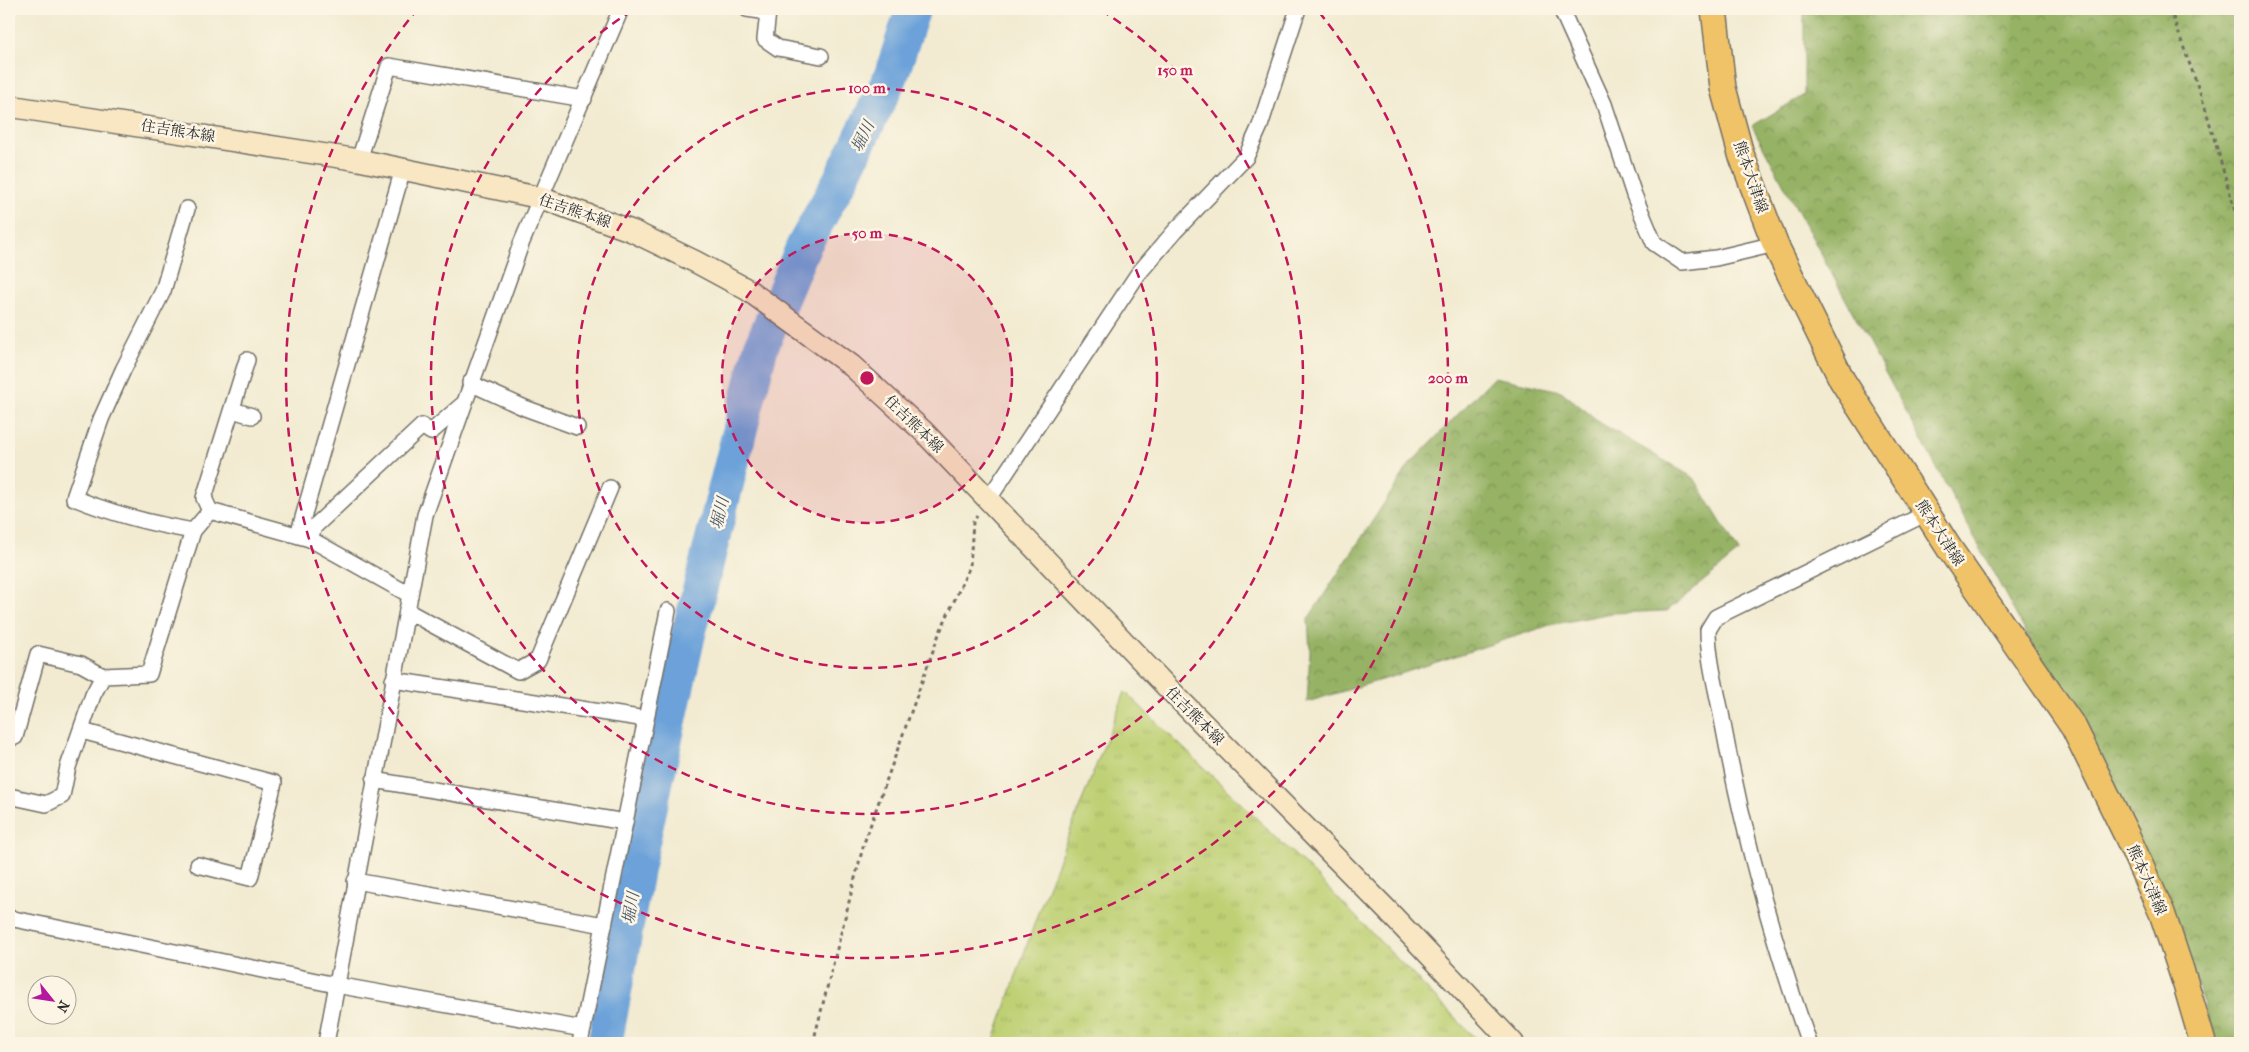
<svg xmlns="http://www.w3.org/2000/svg" width="2249" height="1052" viewBox="0 0 2249 1052" font-family="'IM FELL French Canon','Noto Serif JP',serif">
  <style>
    .grass { fill: url(#grass-tufts); stroke: #747e4f }
    .forest { fill: url(#forest-crowns); stroke: #606e48 }
    .lines { fill: none; stroke-linecap: round; stroke-linejoin: round }
    .river { stroke: #6ca2d9; stroke-width: 35 }
    .street-casing { stroke: #716e65; stroke-width: 18 }
    .secondary-casing { stroke: #716e65; stroke-width: 24 }
    .primary-casing { stroke: #716e65; stroke-width: 28 }
    .path { stroke: #716e65; stroke-width: 3; stroke-dasharray: 4 4; stroke-linecap: butt }
    .street { stroke: #fff; stroke-width: 15 }
    .secondary { stroke: #f9e7c3; stroke-width: 21 }
    .primary { stroke: #f1c369; stroke-width: 25 }
    .ring { fill: none; stroke: #c2185b; stroke-width: 2.5; stroke-dasharray: 9 6 }
    .labels { text-anchor: middle; stroke-width: 5; stroke-linejoin: round; paint-order: stroke }
    .street-label { font-size: 15px; fill: #2b2b2b; stroke: #fcf5e5 }
    .water-label { font-size: 16px; font-style: italic; fill: #425568; stroke: #fcf5e5 }
    .centre { fill: #c2185b; stroke: #fcf5e5; stroke-width: 2.5 }
    .ring-label { font-size: 15px; text-anchor: middle; font-weight: bold; fill: #c2185b; stroke: #fcf5e5; stroke-width: 5; stroke-linejoin: round; paint-order: stroke }
  </style>
  <defs>
    <pattern id="grass-tufts" width="24" height="20" patternUnits="userSpaceOnUse" patternTransform="scale(1.25)"><rect width="24" height="20" fill="#bed073"/><path d="M3 7l-1-3M5 7V3M7 7l1-3M15 17l-1-3M17 17v-4M19 17l1-3" fill="none" stroke="#a3b364"/></pattern>
    <pattern id="forest-crowns" width="20" height="18" patternUnits="userSpaceOnUse" patternTransform="scale(1.25)"><rect width="20" height="18" fill="#96b265"/><path d="M2 6a3 3 0 1 1 6 0M12 15a3 3 0 1 1 6 0" fill="none" stroke="#7b9153"/></pattern>
  </defs>
  <rect width="100%" height="100%" fill="#fcf5e5"/>
  <filter id="ink" filterUnits="userSpaceOnUse"><feTurbulence type="fractalNoise" baseFrequency=".02" numOctaves="2"/><feDisplacementMap in="SourceGraphic" scale="10" xChannelSelector="R" yChannelSelector="G"/><feConvolveMatrix kernelMatrix="1 2 1 2 8 2 1 2 1" color-interpolation-filters="sRGB"/></filter>
  <filter id="wash" filterUnits="userSpaceOnUse"><feTurbulence type="fractalNoise" baseFrequency=".0096" numOctaves="4" result="noise"/><feDisplacementMap in="SourceGraphic" scale="20" xChannelSelector="R" yChannelSelector="G"/><feGaussianBlur stdDeviation="1.12" result="paint"/><feColorMatrix in="noise" values="0 0 0 0 0 0 0 0 0 0 0 0 0 0 0 0 0 1.4 0 .05"/><feComposite in="paint" operator="in"/></filter>
  <g filter="url(#wash)">
    <rect width="100%" height="100%" fill="#f2ebd1"/>
    <path class="grass" d="M1125,692L1306,866L1480,1043H993L1039,910Z"/>
    <g class="forest">
      <path d="M1828,9H2240V1043H2220L2216,1038L2154,870L1752,126L1804,95V14Z"/>
      <path d="M1494,377L1561,391L1602,424L1694,478L1739,552L1667,611L1611,613L1550,625L1391,677L1307,702L1310,652L1308,619L1410,464Z"/>
    </g>
    <g class="lines">
      <path class="river" d="M605,1043L637,867L688,636L761,347L803,247L840,180L891,76L913,9"/>
    </g>
  </g>
  <g filter="url(#ink)">
    <g class="lines">
      <defs>
        <g id="street">
          <path d="M747,9L768,12L765,39L778,48L821,56"/>
          <path d="M1561,9L1604,104L1634,195L1654,243L1682,262L1716,258L1775,244"/>
          <path d="M359,160L389,66L584,99"/>
          <path d="M187,209L163,291L123,370L101,419L74,498C113,514 152,524 193,531"/>
          <path d="M470,383L525,408L577,427"/>
          <path d="M233,410L252,416"/>
          <path d="M988,500L1138,274L1175,231L1246,157L1260,126L1298,9"/>
          <path d="M210,511L204,498L247,360"/>
          <path d="M298,535L403,169"/>
          <path d="M310,539L410,595"/>
          <path d="M407,611L518,671L538,660L610,488"/>
          <path d="M393,680L646,719"/>
          <path d="M82,731L274,783L250,878L198,865"/>
          <path d="M15,737L38,654L81,664L103,676"/>
          <path d="M374,780L625,822"/>
          <path d="M9,796L46,804L62,796L68,767L93,695L103,676L149,674L193,531L210,511L310,539L314,527L422,426L431,432L462,405"/>
          <path d="M355,881L604,925"/>
          <path d="M9,918L336,985L583,1029"/>
          <path d="M326,1043L425,515L521,244L621,9"/>
          <path d="M580,1043L668,611"/>
          <path d="M1809,1043C1772,939 1743,833 1723,724C1718,694 1708,661 1708,630L1716,617L1927,513"/>
        </g>
        <path id="secondary" d="M9,106L359,160L541,198L632,231L696,262L748,290L852,366L923,431L1165,685L1387,910L1513,1043"/>
        <path id="primary" d="M1714,9L1723,88L1741,154L1775,244L1842,380L1949,548L2074,728L2128,838L2162,913L2186,985L2203,1043"/>
      </defs>
      <use href="#street" class="street-casing"/>
      <use href="#secondary" class="secondary-casing"/>
      <use href="#primary" class="primary-casing"/>
      <g class="path">
        <path d="M2170,9L2205,107L2240,228"/>
        <path d="M813,1043L864,843L939,634L970,566L973,522L977,516"/>
        <path d="M1297,1043H1308"/>
      </g>
      <use href="#street" class="street"/>
      <use href="#secondary" class="secondary"/>
      <use href="#primary" class="primary"/>
    </g>
  </g>
  <circle cx="867" cy="378" r="145" fill="#c2185b" fill-opacity=".12"/>
  <g class="ring">
    <circle cx="867" cy="378" r="145"/>
    <circle cx="867" cy="378" r="290"/>
    <path d="M1101 10A436 436 0 1 1 633 10"/>
    <path d="M1319 12A581 581 0 1 1 415 12"/>
  </g>
  <g class="labels">
    <g class="street-label">
      <text transform="translate(178 131) rotate(9)" y="5">住吉熊本線</text>
      <text transform="translate(1751 177) rotate(71)" y="5">熊本大津線</text>
      <text transform="translate(575 211) rotate(19)" y="5">住吉熊本線</text>
      <text transform="translate(914 424) rotate(44)" y="5">住吉熊本線</text>
      <text transform="translate(1940 533) rotate(57)" y="5">熊本大津線</text>
      <text transform="translate(1195 716) rotate(45)" y="5">住吉熊本線</text>
      <text transform="translate(2147 880) rotate(66)" y="5">熊本大津線</text>
    </g>
    <g class="water-label">
      <text transform="translate(862 136) rotate(-64)" y="6">堀川</text>
      <text transform="translate(719 513) rotate(-76)" y="6">堀川</text>
      <text transform="translate(630 908) rotate(-80)" y="6">堀川</text>
    </g>
  </g>
  <circle cx="867" cy="378" r="8" class="centre"/>
  <g class="ring-label">
    <text x="1175" y="75">150 m</text>
    <text x="867" y="93">100 m</text>
    <text x="867" y="238">50 m</text>
    <text x="1448" y="383">200 m</text>
  </g>
  <rect width="2249" height="1052" fill="none" stroke="#fcf5e5" stroke-width="30"/>
  <g transform="translate(52 1000) rotate(120)"><circle r="24" fill="#fcf5e5" stroke="#a8a49b"/>
  <path d="M0-4L9 19L0 12L-9 19Z" fill="#b5179e"/>
  <text y="-8" font-size="14" font-weight="bold" text-anchor="middle" fill="#2b2b2b">N</text>
  </g>
</svg>
